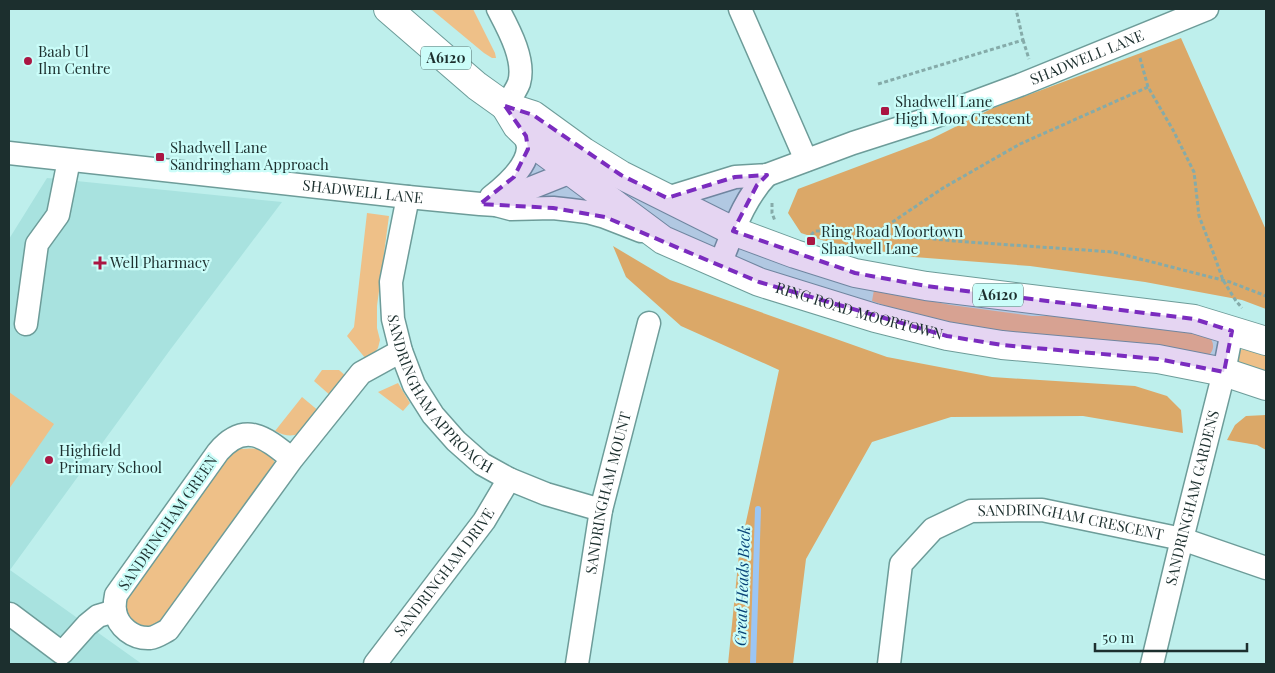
<svg xmlns="http://www.w3.org/2000/svg" width="1275" height="673" viewBox="0 0 1275 673" font-family="'Playfair Display',serif">
  <style>
    .built { fill: #a8e2df }
    .green { fill: #eec088 }
    .forest { fill: #dba868 }
    .lines { fill: none; stroke-linecap: round; stroke-linejoin: round }
    .stream { stroke: #9bc6f5; stroke-width: 6 }
    .minor-casing { stroke: #6d9c99; stroke-width: 25 }
    .highway-casing { stroke: #6d9c99; stroke-width: 30 }
    .path { stroke: #85aba9; stroke-width: 3; stroke-dasharray: 4 2.5; stroke-linecap: butt }
    .minor { stroke: #fff; stroke-width: 22 }
    .highway { stroke: #fff; stroke-width: 28 }
    .marked { fill: #7b2cbf; fill-opacity: 0.2; stroke: #7b2cbf; stroke-width: 4; stroke-dasharray: 10 6; stroke-linejoin: round }
    .poi-dot { fill: #aa1643; stroke: #cbfdf9; stroke-width: 2 }
    .labels { text-anchor: middle; stroke-width: 4.5; stroke-linejoin: round; paint-order: stroke }
    .shield { fill: #cbfdf9; stroke: #506d6b; stroke-width: 1 }
    .shield-label { font-size: 14px; font-weight: bold; fill: #1c2f2e }
    .poi-label { font-size: 15px; fill: #1c2f2e; stroke: #cbfdf9; text-anchor: start }
    .street-label { font-size: 15px; fill: #1c2f2e; stroke: #cbfdf9 }
    .water-label { font-size: 16px; font-style: italic; fill: #084377; stroke: #cbfdf9 }
  </style>
  <rect width="100%" height="100%" fill="#beefec"/>
  <path class="built" d="M47,178L282,202L170,350L10,570L142,664H9V239Z"/>
  <g class="green">
    <path d="M431,9H473L495,53L496,58H492L484,53Z"/>
    <path d="M367,213L389,216L377,306V328L380,340L378,348L374,353L366,359L347,336L354,327Z"/>
    <path d="M874,290L951,305L1032,316H1086L1140,323L1207,335C1215,341 1215,350 1208,356L945,326L872,301Z"/>
    <path d="M1246,348L1266,354V375L1237,365C1237,356 1236,350 1246,348Z"/>
    <path d="M322,370H339L347,377L331,396L314,381Z"/>
    <path d="M398,383L410,403L403,411L378,392Z"/>
    <path d="M9,392L54,424L9,489Z"/>
    <path d="M302,397L320,412C306,429 298,443 275,431Z"/>
    <path d="M240,449C259,448 265,447 276,464L167,619L150,626H137L124,614L128,591L221,465L231,454Z"/>
  </g>
  <g class="forest">
    <path d="M1181,38L1266,230V309L1242,300L1145,282L1030,266L914,257L828,242L801,233L788,213L798,189L931,139L993,108Z"/>
    <path d="M613,246L670,280L887,357L992,377L1135,386L1167,396L1181,410L1183,433L1083,416L951,417L872,442L806,559L793,664H728L739,554L779,370L681,326L626,277Z"/>
    <path d="M1266,415V450L1257,445L1227,440L1235,425L1246,416Z"/>
  </g>
  <g class="lines">
    <path class="stream" d="M753,664L758,509"/>
    <defs>
      <g id="minor">
        <path d="M498,9C508,28 526,60 519,83C516,91 510,99 505,106"/>
        <path d="M740,9L806,160"/>
        <path id="s1" d="M9,153L408,197L480,204L496,205L511,209L553,208L571,210L587,212L605,217L641,231"/>
        <path id="s2" d="M408,197L391,282L393,319L401,351L414,385L433,415L456,441L482,464L509,479L546,494L601,510"/>
        <path d="M491,197C505,186 527,167 528,148C528,144 526,140 526,136"/>
        <path id="s3" d="M667,198L735,177L767,175L853,143L931,118L1020,85L1207,9"/>
        <path d="M496,205L505,195L526,190L586,166"/>
        <path d="M720,264C733,233 743,200 767,175"/>
        <path d="M26,324L37,244L58,215L69,160"/>
        <path d="M292,459C266,438 245,420 218,452L116,595C115,600 114,605 115,611C118,627 133,639 150,638C157,637 162,633 168,630L292,459L361,373L401,351"/>
        <path d="M10,614L62,653L87,625L98,616L115,611"/>
        <path id="s4" d="M375,664L484,521L509,479"/>
        <path id="s5" d="M577,664L601,510L649,323"/>
        <path id="s6" d="M889,664L901,564L933,529L971,511L1042,510L1182,539L1266,568"/>
        <path id="s7" d="M1152,664L1182,539L1224,372L1232,331"/>
      </g>
      <g id="highway">
        <path d="M388,9L477,86L505,106L533,115L584,152L621,175L733,231L795,254L855,273L926,286L1194,319L1266,341"/>
        <path id="s8" d="M505,106L517,126L542,150L663,240L759,282L875,318L947,336L1002,345L1158,359L1224,372L1266,386"/>
      </g>
    </defs>
    <use href="#minor" class="minor-casing"/>
    <use href="#highway" class="highway-casing"/>
    <g class="path">
      <path d="M1023,40L1029,59"/>
      <path d="M1140,58L1148,87L1173,130L1194,172L1199,216L1213,252L1223,280L1236,301L1242,308"/>
      <path d="M878,84L1023,40L1016,9"/>
      <path d="M772,203V213L775,221"/>
      <path d="M876,233L943,188L1020,144L1148,87"/>
      <path d="M811,235L815,231H858L954,241L1113,252L1230,282L1266,296"/>
    </g>
    <use href="#minor" class="minor"/>
    <use href="#highway" class="highway"/>
  </g>
  <path class="marked" d="M505,106L533,115L621,175L667,198L735,177L767,175L757,185L733,231L855,273L926,286L1194,319L1232,331L1224,372L1158,359L1002,345L947,336L759,282L605,217L553,208L480,204L514,177L528,149L526,136Z"/>
  <g class="poi-dot">
    <circle cx="28" cy="61" r="5"/>
    <rect x="880" y="106" width="10" height="10" rx="2.5"/>
    <rect x="155" y="152" width="10" height="10" rx="2.5"/>
    <rect x="806" y="236" width="10" height="10" rx="2.5"/>
    <path d="M97.5 255.5h5v5h5v5h-5v5h-5v-5h-5v-5h5z"/>
    <circle cx="49" cy="460" r="5"/>
  </g>
  <g class="labels">
    <g class="shield">
      <rect x="421" y="46.5" width="50" height="23" rx="4"/>
      <rect x="973" y="283.5" width="50" height="23" rx="4"/>
    </g>
    <g class="shield-label">
      <text x="446" y="63">A6120</text>
      <text x="998" y="300">A6120</text>
    </g>
    <g class="poi-label">
      <text x="38" y="57">Baab Ul<tspan x="38" dy="17">Ilm Centre</tspan></text>
      <text x="895" y="107">Shadwell Lane<tspan x="895" dy="17">High Moor Crescent</tspan></text>
      <text x="170" y="153">Shadwell Lane<tspan x="170" dy="17">Sandringham Approach</tspan></text>
      <text x="821" y="237">Ring Road Moortown<tspan x="821" dy="17">Shadwell Lane</tspan></text>
      <text x="110" y="268">Well Pharmacy</text>
      <text x="59" y="456">Highfield<tspan x="59" dy="17">Primary School</tspan></text>
    </g>
    <g class="street-label">
      <text dy="5" stroke="none"><textPath href="#s3" startOffset="444">SHADWELL LANE</textPath></text>
      <text dy="5" stroke="none"><textPath href="#s1" startOffset="356">SHADWELL LANE</textPath></text>
      <text dy="5" stroke="none"><textPath href="#s8" startOffset="418">RING ROAD MOORTOWN</textPath></text>
      <text dy="5" stroke="none"><textPath href="#s2" startOffset="214">SANDRINGHAM APPROACH</textPath></text>
      <text dy="5" stroke="none"><textPath href="#s5" startOffset="174">SANDRINGHAM MOUNT</textPath></text>
      <text dy="5" stroke="none"><textPath href="#s7" startOffset="171">SANDRINGHAM GARDENS</textPath></text>
      <text transform="translate(168 523) rotate(-55)" y="5">SANDRINGHAM GREEN</text>
      <text dy="5" stroke="none"><textPath href="#s6" startOffset="291">SANDRINGHAM CRESCENT</textPath></text>
      <text dy="5" stroke="none"><textPath href="#s4" startOffset="115">SANDRINGHAM DRIVE</textPath></text>
    </g>
    <g class="water-label">
      <text transform="translate(742 586) rotate(-88)" y="6">Great Heads Beck</text>
    </g>
  </g>
  <rect width="1275" height="673" fill="none" stroke="#1c2f2e" stroke-width="20"/>
  <path d="M1095 643v8h152v-8" fill="none" stroke="#1c2f2e" stroke-width="2.5"/>
  <text x="1102" y="643" font-size="15" fill="#1c2f2e" stroke="#cbfdf9" stroke-width="4" paint-order="stroke">50 m</text>
</svg>
